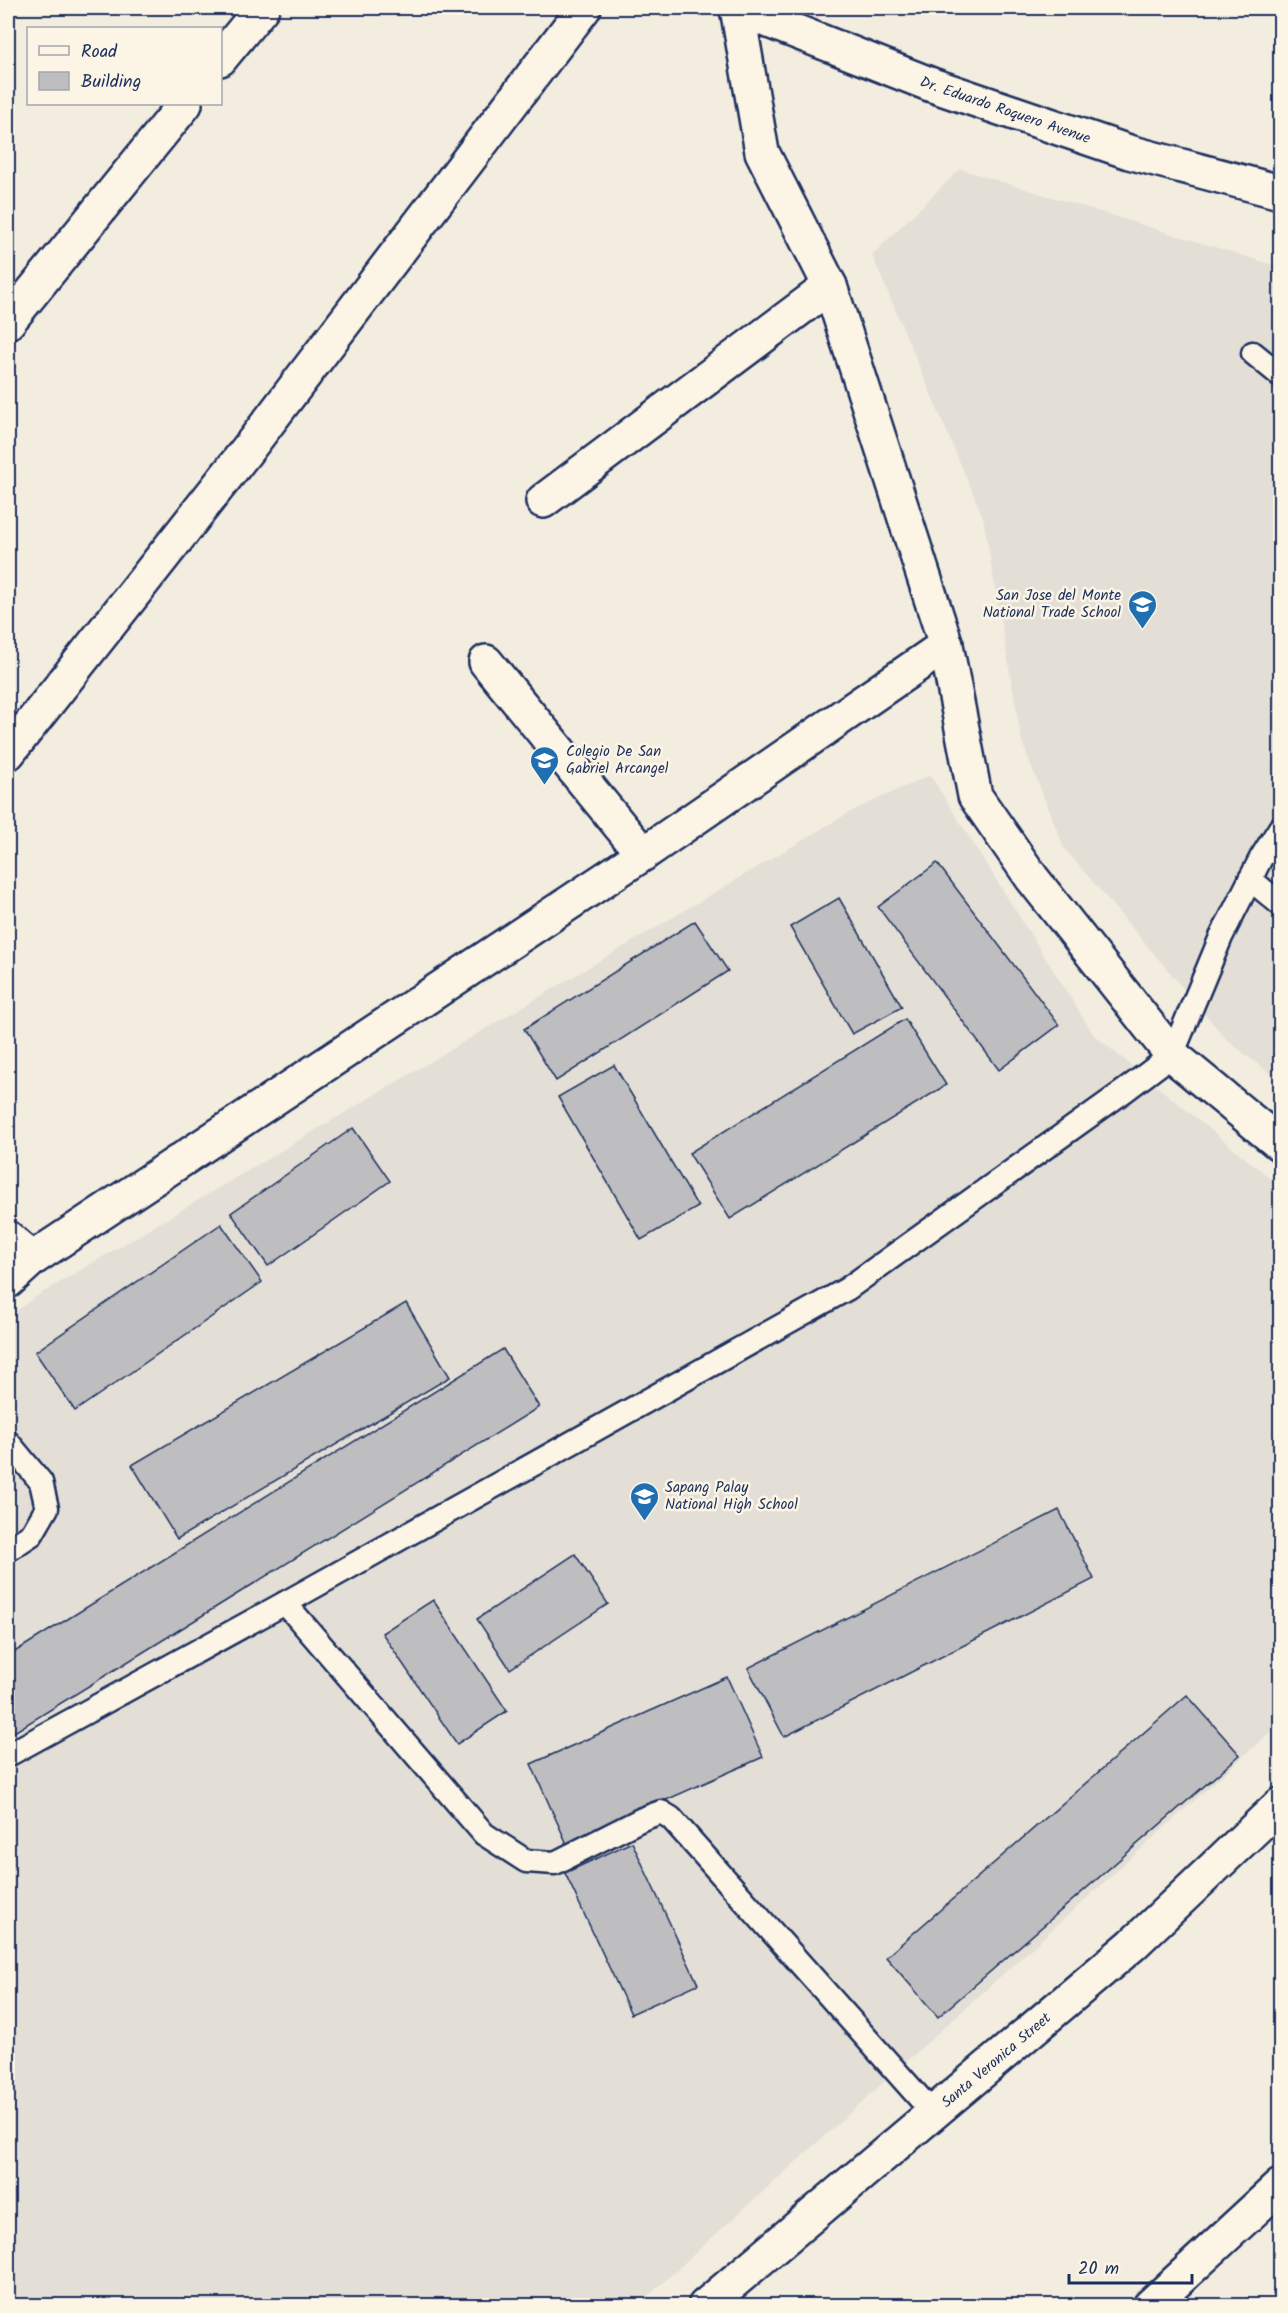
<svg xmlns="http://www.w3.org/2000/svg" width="1288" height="2313" viewBox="0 0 1288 2313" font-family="Kalam,sans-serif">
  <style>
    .built { fill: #e3dfd6 }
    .building { fill: #bebec0; stroke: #1b2f5e; stroke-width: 1.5 }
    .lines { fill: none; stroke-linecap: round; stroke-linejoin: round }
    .lane-casing { stroke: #1b2f5e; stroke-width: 27 }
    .street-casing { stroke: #1b2f5e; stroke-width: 38 }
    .secondary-casing { stroke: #1b2f5e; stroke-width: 38 }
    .lane { stroke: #fcf5e5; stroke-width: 22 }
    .street { stroke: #fcf5e5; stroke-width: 33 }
    .secondary { stroke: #fcf5e5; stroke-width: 33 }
    .labels { text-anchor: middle; stroke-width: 5; stroke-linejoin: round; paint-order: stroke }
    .street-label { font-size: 15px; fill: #1b2f5e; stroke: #fcf5e5 }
    .poi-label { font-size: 15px; fill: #1b2f5e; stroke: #fcf5e5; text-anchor: start }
  </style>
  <rect width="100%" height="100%" fill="#f3ede0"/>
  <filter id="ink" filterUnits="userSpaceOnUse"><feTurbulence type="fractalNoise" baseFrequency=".0167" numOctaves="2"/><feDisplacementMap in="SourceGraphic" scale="12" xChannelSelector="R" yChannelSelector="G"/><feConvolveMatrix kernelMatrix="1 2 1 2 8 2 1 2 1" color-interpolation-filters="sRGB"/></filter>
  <g filter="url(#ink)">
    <g class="built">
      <path d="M960,169L1280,267V1081L1228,1041L1064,848L1022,742L983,517L872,255Z"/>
      <path d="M930,775L1094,1035L1280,1186V1723L638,2305L8,2306V1318L32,1299L850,812Z"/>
    </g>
    <g class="building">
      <path d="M937,863L1059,1025L999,1070L878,907Z"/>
      <path d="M839,898L902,1007L852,1034L790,927Z"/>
      <path d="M695,921L728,971L556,1081L524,1029Z"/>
      <path d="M905,1019L946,1085L730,1219L689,1153Z"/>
      <path d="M614,1065L698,1207L641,1240L558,1097Z"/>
      <path d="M353,1128L390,1181L268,1266L231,1213Z"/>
      <path d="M221,1224L262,1282L75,1411L35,1352Z"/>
      <path d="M406,1303L450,1377L177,1539L132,1465Z"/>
      <path d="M503,1349L539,1407L8,1736V1656Z"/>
      <path d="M1059,1510L1094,1579L784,1737L748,1668Z"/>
      <path d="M575,1554L608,1604L510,1669L477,1619Z"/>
      <path d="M433,1600L507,1711L457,1744L382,1633Z"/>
      <path d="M727,1677L763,1757L567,1844L531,1764Z"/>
      <path d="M1187,1695L1240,1755L938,2017L886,1957Z"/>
      <path d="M632,1842L698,1984L631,2014L565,1873Z"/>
    </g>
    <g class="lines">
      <defs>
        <g id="lane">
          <path d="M1253,353L1280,375"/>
          <path d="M1250,879L1280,904"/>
          <path d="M8,1442L41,1482L47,1508L32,1534L8,1550"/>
          <path d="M285,1603L484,1834L526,1861L555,1863L642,1819L661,1812L671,1818L933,2113"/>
          <path d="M8,1755L285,1603L847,1289L1127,1089L1172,1055L1221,937L1261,858L1280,828"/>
        </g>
        <g id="street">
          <path d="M737,8L762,152L830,286L946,645L975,796L1032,878L1172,1055L1280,1144"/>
          <path d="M220,59L262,8"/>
          <path d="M8,322L185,104"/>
          <path d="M543,501L830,286"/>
          <path d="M486,662L643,854"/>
          <path d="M8,753L251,445L584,8"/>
          <path d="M8,1238L32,1259"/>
          <path d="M8,1281L32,1259L643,854L946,645"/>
          <path id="s1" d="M705,2306L1132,1945L1280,1805"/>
          <path d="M1150,2306L1280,2186"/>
        </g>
        <g id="secondary">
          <path id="s2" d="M736,8L932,85L1129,152L1280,192"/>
        </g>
      </defs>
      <use href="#lane" class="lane-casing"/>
      <use href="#street" class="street-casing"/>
      <use href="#secondary" class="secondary-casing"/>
      <use href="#lane" class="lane"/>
      <use href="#street" class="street"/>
      <use href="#secondary" class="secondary"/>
    </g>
  </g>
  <defs>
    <symbol id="school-pin" viewBox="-11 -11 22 30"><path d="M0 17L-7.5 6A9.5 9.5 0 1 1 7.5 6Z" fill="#1f6fb2" stroke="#fcf5e5"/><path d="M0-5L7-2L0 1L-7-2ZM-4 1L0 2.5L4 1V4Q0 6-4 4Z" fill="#fff"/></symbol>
  </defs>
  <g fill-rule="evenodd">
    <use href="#school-pin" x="1126" y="588" width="33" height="45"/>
    <use href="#school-pin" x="528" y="744" width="33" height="45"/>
    <use href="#school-pin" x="628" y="1480" width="33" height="45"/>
  </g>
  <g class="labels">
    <g class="street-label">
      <text dy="5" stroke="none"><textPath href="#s2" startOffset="288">Dr. Eduardo Roquero Avenue</textPath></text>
      <text dy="5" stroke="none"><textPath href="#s1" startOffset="381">Santa Veronica Street</textPath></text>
    </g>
    <g class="poi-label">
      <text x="1121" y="600" text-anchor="end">San Jose del Monte<tspan x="1121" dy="17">National Trade School</tspan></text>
      <text x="566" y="756">Colegio De San<tspan x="566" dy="17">Gabriel Arcangel</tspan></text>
      <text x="665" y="1492">Sapang Palay<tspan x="665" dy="17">National High School</tspan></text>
    </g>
  </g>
  <rect width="1288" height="2313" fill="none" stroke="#fcf5e5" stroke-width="30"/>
  <rect x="15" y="15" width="1258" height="2283" fill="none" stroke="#1b2f5e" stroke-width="2" filter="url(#ink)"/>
  <rect x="27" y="27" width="195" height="78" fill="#fcf5e5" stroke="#a2a6af" stroke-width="1.5"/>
  <rect x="39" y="46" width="30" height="9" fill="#fcf5e5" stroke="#a2a6af" stroke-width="1.5"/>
  <text x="81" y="57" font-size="18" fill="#1b2f5e">Road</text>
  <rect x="39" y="72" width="30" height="18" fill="#bebec0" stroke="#a2a6af" stroke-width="1.5"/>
  <text x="81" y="87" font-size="18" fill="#1b2f5e">Building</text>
  <path d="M1069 2274v9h123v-9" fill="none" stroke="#1b2f5e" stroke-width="3"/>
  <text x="1078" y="2274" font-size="18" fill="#1b2f5e" stroke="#fcf5e5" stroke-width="4.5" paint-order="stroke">20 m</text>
</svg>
